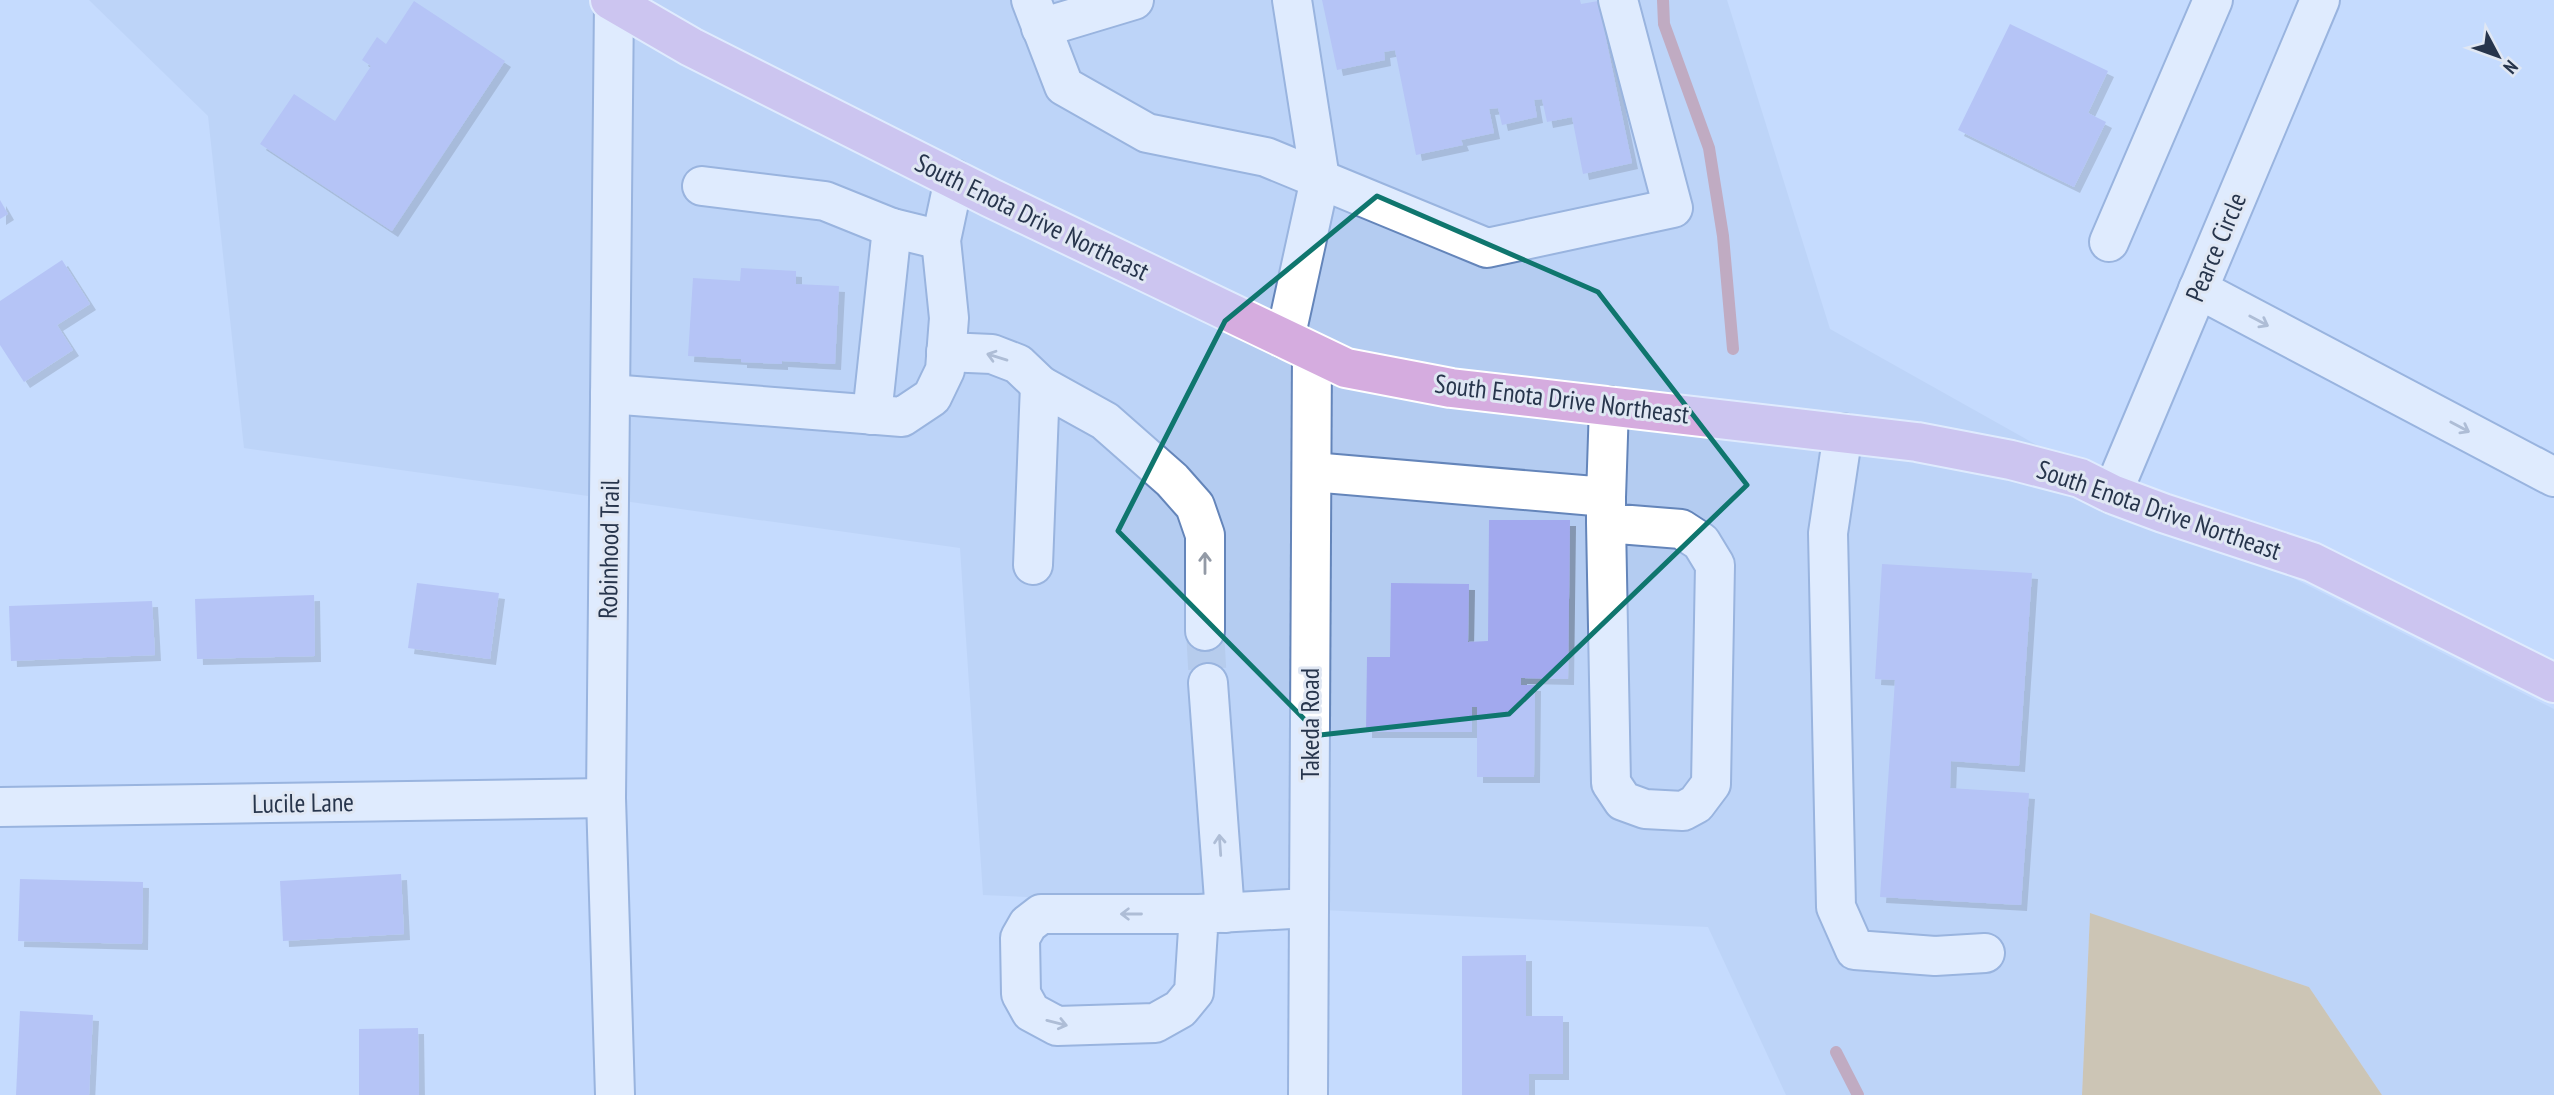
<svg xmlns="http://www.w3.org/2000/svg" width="2554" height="1095" viewBox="0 0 2554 1095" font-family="'PT Sans Narrow',sans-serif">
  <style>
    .built { fill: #b4ccf1 }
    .green { fill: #d6aa5e }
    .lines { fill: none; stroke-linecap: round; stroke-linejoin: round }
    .stream { stroke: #bb717a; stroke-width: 12 }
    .building { fill: #a2a9ee; filter: url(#shadow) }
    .minor-tunnel { stroke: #a5bada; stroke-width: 38; stroke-dasharray: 38 19; stroke-linecap: butt }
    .minor-casing { stroke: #6485ba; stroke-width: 42 }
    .major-casing { stroke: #fff; stroke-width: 42 }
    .minor { stroke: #fff; stroke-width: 38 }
    .major { stroke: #d5acdf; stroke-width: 38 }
    .oneway { stroke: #939aa6 }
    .marked { fill: none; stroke: #0f766e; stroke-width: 5; stroke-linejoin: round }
    .labels { text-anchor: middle; stroke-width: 6; stroke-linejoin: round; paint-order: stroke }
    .street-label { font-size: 26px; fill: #27354c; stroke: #e0e7f3 }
  </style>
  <defs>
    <filter id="shadow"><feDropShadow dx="6" dy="6" stdDeviation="0" flood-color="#0004"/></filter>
  </defs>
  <rect width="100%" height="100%" fill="#c5dbfe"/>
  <path class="built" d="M89,0H1727L1830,329L2108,485L2554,709V1095H2382L2309,987L2090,914L2082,1095H1786L1708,927L983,895L960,548L244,448L208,116Z"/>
  <path class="green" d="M2090,913L2309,987L2382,1095H2082Z"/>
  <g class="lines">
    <g class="stream">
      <path d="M1663,0L1664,24L1709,148L1723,236L1733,349"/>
      <path d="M1836,1052L1858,1095"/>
    </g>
  </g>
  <g class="building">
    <path d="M1322,0H1580L1581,4L1598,1L1632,163L1583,174L1572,117L1547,122L1542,99L1534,100L1537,117L1502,125L1498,108L1489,109L1494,133L1461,140L1463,145L1416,155L1395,50L1384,52L1385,60L1337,70Z"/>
    <path d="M414,1L505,61L392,231L260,144L294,94L335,121L371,66L362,60L377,37L386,44Z"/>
    <path d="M2010,24L2108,71L2088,113L2106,122L2074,187L1958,130Z"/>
    <path d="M0,200L8,214L0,219Z"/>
    <path d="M62,260L90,304L57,325L73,350L24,382L0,345V301Z"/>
    <path d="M741,268L796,271V284L839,286L835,364L782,361V364L741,362V359L688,356L693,278L740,281Z"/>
    <path d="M1489,520H1570L1568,679L1521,678V685H1535L1534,777H1477V707H1472V732H1366L1367,657H1390L1391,583L1469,584L1468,642L1488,641Z"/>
    <path d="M1882,564L2032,573L2019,766L1951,761L1950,788L2029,793L2021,905L1880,897L1895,680L1875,679Z"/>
    <path d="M417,583L499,593L490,659L408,648Z"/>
    <path d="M314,595L315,656L197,659L195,599Z"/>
    <path d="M152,601L155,655L11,661L9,606Z"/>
    <path d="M401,874L404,934L283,941L280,881Z"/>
    <path d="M20,879L143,882L142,944L18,941Z"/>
    <path d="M1526,955V1016H1563V1074H1529V1095H1462V956Z"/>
    <path d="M20,1011L93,1015L89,1095H16Z"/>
    <path d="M418,1028L419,1095H359V1029Z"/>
  </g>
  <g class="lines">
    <path class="minor-tunnel" d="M1205,631L1208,683"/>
    <defs>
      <g id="minor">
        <path d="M1031,0L1064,86L1147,133L1266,157L1487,248L1673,208L1618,0"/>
        <path d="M614,2L606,798L615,1095"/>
        <path d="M1041,28L1134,0"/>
        <path d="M702,186L825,201L892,228L941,240"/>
        <path d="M2109,242L2213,0"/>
        <path d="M2198,289L2554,477"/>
        <path d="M1285,339L1320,179L1292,0"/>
        <path d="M946,352L992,354L1018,364L1040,385"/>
        <path d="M610,394L902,417L932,397L945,370L949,318L941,240L954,179"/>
        <path d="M872,415L892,228"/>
        <path d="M1843,433L1828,533L1836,907L1855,950L1935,956L1985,953"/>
        <path d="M1312,472L1606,497L1609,406"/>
        <path d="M2112,494L2320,0"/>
        <path d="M1606,497V523L1611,783L1623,801L1645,809L1683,811L1696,804L1711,784L1715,565L1701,542L1681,529L1606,523"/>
        <path d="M1033,565L1040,385L1105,421L1172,480L1195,506L1205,535V631"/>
        <path d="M1208,683L1225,913"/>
        <path d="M0,807L606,798"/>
        <path d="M1199,914L1194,992L1180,1009L1155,1023L1057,1026L1031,1012L1021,994L1020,938L1028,924L1041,914H1199L1309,908"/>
        <path d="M1308,1095L1312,353"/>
      </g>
      <path id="major" d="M610,0L691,47L991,198L1346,368L1451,388L1917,442L2011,460L2080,478L2112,494L2163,513L2312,562L2554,683"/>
    </defs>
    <use href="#minor" class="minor-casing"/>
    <use href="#major" class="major-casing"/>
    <use href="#minor" class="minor"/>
    <use href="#major" class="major"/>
  </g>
  <defs><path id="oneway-shaft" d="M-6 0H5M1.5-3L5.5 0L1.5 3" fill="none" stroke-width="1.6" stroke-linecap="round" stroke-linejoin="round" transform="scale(1.75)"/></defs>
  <g class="oneway">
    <use href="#oneway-shaft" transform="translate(2259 321) rotate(28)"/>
    <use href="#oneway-shaft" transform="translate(997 357) rotate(-163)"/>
    <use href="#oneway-shaft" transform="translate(2460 427) rotate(28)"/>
    <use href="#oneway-shaft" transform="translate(1205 563) rotate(-90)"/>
    <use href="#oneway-shaft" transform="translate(1220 845) rotate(-94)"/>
    <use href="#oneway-shaft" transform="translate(1131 914) rotate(180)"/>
    <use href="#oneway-shaft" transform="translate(1057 1023) rotate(14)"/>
  </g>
  <path d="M0 0H2554V1095H0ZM1377,196L1598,292L1747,485L1509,714L1320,735L1118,531L1225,321Z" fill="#c5dbfe" fill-opacity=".55" fill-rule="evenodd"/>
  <path class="marked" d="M1377,196L1598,292L1747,485L1509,714L1320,735L1118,531L1225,321Z"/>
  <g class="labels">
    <g class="street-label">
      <text transform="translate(1032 217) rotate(26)" y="9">South Enota Drive Northeast</text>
      <text transform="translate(2216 247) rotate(-67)" y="9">Pearce Circle</text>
      <text transform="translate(1562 399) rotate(7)" y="9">South Enota Drive Northeast</text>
      <text transform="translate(2159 510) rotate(19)" y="9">South Enota Drive Northeast</text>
      <text transform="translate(609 549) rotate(-89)" y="9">Robinhood Trail</text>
      <text transform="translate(1310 724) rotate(-90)" y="9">Takeda Road</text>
      <text transform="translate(303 803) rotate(-1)" y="9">Lucile Lane</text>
    </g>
  </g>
  <g transform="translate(2498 56) rotate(131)" stroke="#e0e7f3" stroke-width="5" paint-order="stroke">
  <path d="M0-5L12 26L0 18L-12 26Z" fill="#27354c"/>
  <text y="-10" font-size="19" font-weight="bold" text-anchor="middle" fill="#27354c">N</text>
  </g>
</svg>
